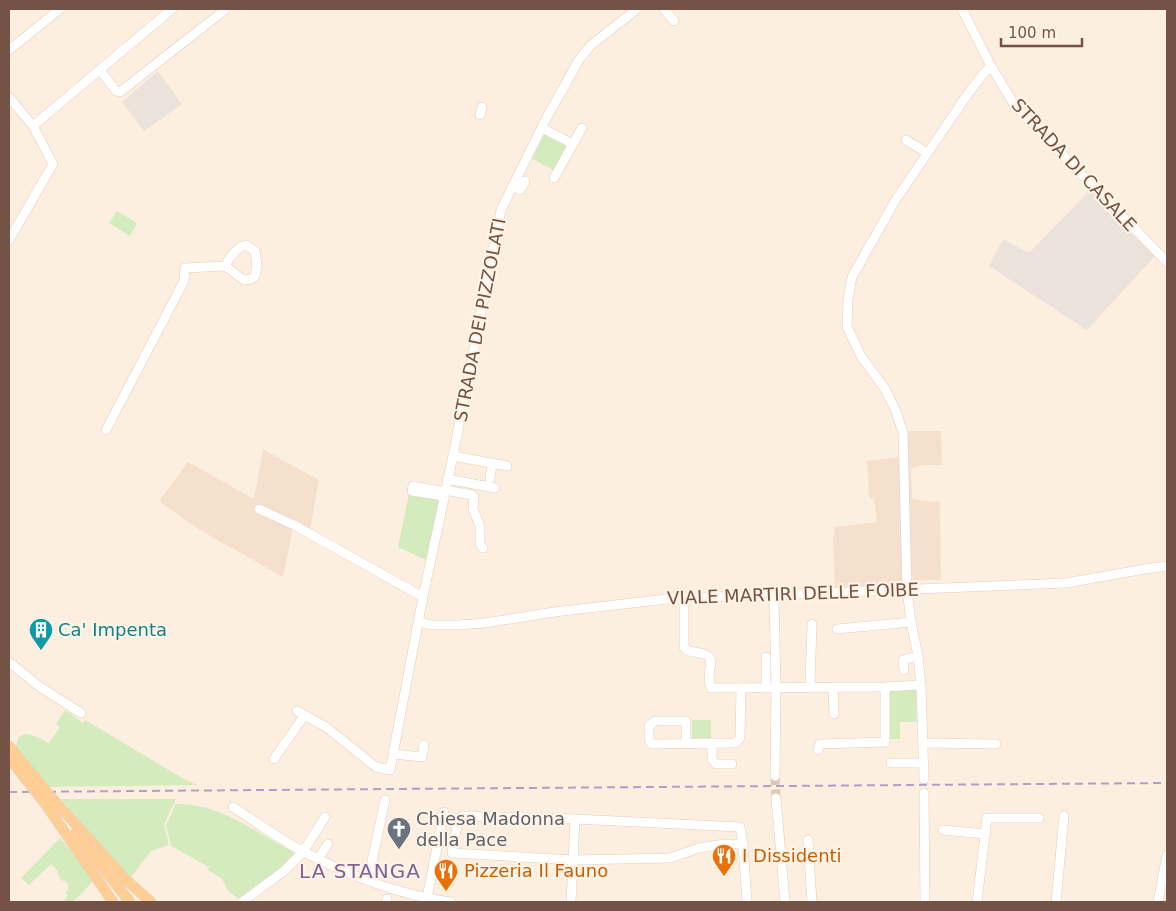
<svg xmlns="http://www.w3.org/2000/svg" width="1176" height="911" viewBox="0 0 1176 911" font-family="'DejaVu Sans',sans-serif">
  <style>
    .residential { fill: #f5e0cd }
    .industrial { fill: #ebe2db }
    .green { fill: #d4ebbe }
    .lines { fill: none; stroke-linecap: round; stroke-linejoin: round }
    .minor-tunnel { stroke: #dbc8b9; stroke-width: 9; stroke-dasharray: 9 4.5; stroke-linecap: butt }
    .minor-casing { stroke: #e3ccbe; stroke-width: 10 }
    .major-casing { stroke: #dbd2cf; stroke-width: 11 }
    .minor { stroke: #fff; stroke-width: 9 }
    .major { stroke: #ffce94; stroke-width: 10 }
    .rail { stroke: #b09fc6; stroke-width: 2; stroke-dasharray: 8 5; stroke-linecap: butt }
    .major-bridge-casing { stroke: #dbd2cf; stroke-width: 11; stroke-linecap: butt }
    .major-bridge { stroke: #ffce94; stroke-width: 10 }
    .labels { text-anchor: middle; stroke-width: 4.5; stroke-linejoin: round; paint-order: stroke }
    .street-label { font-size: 18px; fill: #745346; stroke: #fff3e6 }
    .culture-label { font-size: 18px; fill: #0d838f; stroke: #fff3e6; text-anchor: start }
    .worship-label { font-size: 18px; fill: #5b616d; stroke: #fff3e6; text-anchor: start }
    .food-label { font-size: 18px; fill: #c56008; stroke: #fff3e6; text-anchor: start }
    .quarter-label { font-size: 20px; letter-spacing: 1px; fill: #816198; stroke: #fff3e6 }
  </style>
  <rect width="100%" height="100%" fill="#fdefdf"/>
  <g class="residential">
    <path d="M899,431H941L942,465H922L911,469L912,498L923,501L940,502L941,580H910L909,585L835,588L833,541L835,527L877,522L874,498H869L867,461L901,457Z"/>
    <path d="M263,449L319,480L309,535L293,527L283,577L198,529L159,501L188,462L254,499Z"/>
  </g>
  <g class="industrial">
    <path d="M158,71L182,104L144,131L122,102Z"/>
    <path d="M1090,190L1102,202L1100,205L1155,256L1087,330L989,266L1003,239L1029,253Z"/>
  </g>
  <g class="green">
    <path d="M544,135H549L568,146L555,171L531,158Z"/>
    <path d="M117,211L137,223L130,236L109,223Z"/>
    <path d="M409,493L440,498L428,561L398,547Z"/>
    <path d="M916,688L917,722H900V739H888L887,689Z"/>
    <path d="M65,710L83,723L85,720L184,779L197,785L47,787L16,747C18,724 37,737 49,743L60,727L56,724Z"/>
    <rect x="692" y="720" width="19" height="18"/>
    <path d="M61,799H176L164,824L169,845L151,851L131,877L106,851Z"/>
    <path d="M176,804C219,803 256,832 293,852L294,857L239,899L228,891L222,879L208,870L209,867L171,846L166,825Z"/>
    <path d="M60,838L81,862L93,881L73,902H63L68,895L65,893L68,890V884L65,881L60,880V877L57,873L58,871L51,864L29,885L21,878Z"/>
  </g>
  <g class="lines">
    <path class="minor-tunnel" d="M775,776L776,798"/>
    <defs>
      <g id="minor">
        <path d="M664,9L674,21"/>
        <path d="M962,9L991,66L1015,106L1167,262"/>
        <path d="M9,50L60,9"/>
        <path d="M100,70L116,91L120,92L226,9"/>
        <path d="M9,97L33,126L53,164L9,240"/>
        <path d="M480,115L482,107"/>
        <path d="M33,126L172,9"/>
        <path d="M542,128L573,144L554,178"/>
        <path d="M906,140L927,153"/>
        <path d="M573,144L582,128"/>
        <path d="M513,186L520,190L525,181"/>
        <path d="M246,245L255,251L257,266L255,276L251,279L244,280L225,266C229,258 237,247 246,245Z"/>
        <path d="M106,430L184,281L185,268L225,266"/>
        <path d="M453,456L507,466"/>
        <path d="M447,479L495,488"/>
        <path d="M490,479L492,464"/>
        <path d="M445,490L472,495L474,497L473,509L480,526V544L483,548"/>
        <path d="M444,496L412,491L413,486L445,492"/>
        <path d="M259,509L294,525L423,597"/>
        <path d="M774,595L776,687L775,776"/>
        <path d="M684,598V647L688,651C727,655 702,666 711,688L885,687L921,685"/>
        <path d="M419,622L431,625H458L485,623L554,612L667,599L1066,583L1145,569L1167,566"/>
        <path d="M837,629L911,622"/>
        <path d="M9,662L40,687L81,713"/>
        <path d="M904,670L903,660L918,656"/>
        <path d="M810,686L812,624"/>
        <path d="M833,687L834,714"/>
        <path d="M766,688V657"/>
        <path d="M297,711L326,727L376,767L390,770L423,597L453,456L501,210L547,117L579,60L591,45L637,9"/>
        <path d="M686,743V721H655L649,726V740L652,744L736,743L740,738L741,688"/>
        <path d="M712,743V759L716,764H732"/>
        <path d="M923,743L996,744"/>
        <path d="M818,750L820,744L885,742V687"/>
        <path d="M394,754L422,757L424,745"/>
        <path d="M274,759L304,716"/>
        <path d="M891,763H923"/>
        <path d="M924,779L921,685L918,656L911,622L907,590L903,433L896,411L885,389L861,356L847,327L848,299L852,277L895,201L965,98L983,74L991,66"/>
        <path d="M924,793L925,902"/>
        <path d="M776,798L785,902"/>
        <path d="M233,807C256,822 279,839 304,852C350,876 399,895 451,902"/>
        <path d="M943,830L985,834"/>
        <path d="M808,840L812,902"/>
        <path d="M743,844H724L699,848L670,858L573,860L452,853L458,821L462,816L575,819L740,827L743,844L747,902"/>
        <path d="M318,859L328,844"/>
        <path d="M368,880L385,800"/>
        <path d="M427,898L444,812"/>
        <path d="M242,902L284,871L303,852L325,817"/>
        <path d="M386,902L387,899"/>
        <path d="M571,902L575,819"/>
        <path d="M977,902L987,818H1039"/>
        <path d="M1056,902L1064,816"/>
        <path d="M1158,902L1167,855"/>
      </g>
      <g id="major">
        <path d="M9,746L16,755"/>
        <path d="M51,797L125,879L151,902"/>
        <path d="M44,802L113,902"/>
      </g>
    </defs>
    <use href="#minor" class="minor-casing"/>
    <use href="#major" class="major-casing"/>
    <use href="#minor" class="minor"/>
    <use href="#major" class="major"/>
    <path class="rail" d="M9,792L1167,783"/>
    <defs>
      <g id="major-bridge">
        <path d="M16,755L51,797"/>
        <path d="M9,758L44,802"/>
        <path d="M75,833L130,902"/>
      </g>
    </defs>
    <use href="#major-bridge" class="major-bridge-casing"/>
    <use href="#major-bridge" class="major-bridge"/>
  </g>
  <defs>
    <symbol id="building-pin" viewBox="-11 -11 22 30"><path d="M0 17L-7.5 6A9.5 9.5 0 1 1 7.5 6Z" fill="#0f9aa8" stroke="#fff3e6"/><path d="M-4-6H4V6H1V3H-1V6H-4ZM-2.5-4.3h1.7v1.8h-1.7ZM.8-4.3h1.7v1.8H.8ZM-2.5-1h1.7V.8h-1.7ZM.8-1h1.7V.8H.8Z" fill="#fff"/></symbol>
    <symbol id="church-pin" viewBox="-11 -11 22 30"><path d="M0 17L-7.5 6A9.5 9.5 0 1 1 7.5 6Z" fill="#6b7280" stroke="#fff3e6"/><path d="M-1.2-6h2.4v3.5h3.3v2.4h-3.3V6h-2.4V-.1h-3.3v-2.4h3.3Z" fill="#fff"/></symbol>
    <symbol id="restaurant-pin" viewBox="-11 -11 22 30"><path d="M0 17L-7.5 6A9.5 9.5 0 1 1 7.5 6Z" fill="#e8710a" stroke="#fff3e6"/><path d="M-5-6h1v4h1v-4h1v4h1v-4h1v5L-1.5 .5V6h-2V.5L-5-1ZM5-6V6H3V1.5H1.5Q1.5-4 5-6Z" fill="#fff"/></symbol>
  </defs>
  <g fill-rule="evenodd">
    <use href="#building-pin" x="27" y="616" width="28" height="38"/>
    <use href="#church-pin" x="385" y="815" width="28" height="38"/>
    <use href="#restaurant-pin" x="710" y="842" width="28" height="38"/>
    <use href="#restaurant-pin" x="432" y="857" width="28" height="38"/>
  </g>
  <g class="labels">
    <g class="street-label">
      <text transform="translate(1074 165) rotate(47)" y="6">STRADA DI CASALE</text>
      <text transform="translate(480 320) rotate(-79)" y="6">STRADA DEI PIZZOLATI</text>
      <text transform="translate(793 594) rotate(-2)" y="6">VIALE MARTIRI DELLE FOIBE</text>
    </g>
    <g class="culture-label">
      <text x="58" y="636">Ca' Impenta</text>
    </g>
    <g class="worship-label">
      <text x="416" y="825">Chiesa Madonna<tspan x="416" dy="21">della Pace</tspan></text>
    </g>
    <g class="food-label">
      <text x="742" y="862">I Dissidenti</text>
      <text x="464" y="877">Pizzeria Il Fauno</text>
    </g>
    <g class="quarter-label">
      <text x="360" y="878">LA STANGA</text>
    </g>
  </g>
  <rect width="1176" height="911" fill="none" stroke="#745346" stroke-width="20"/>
  <path d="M1001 38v8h81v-8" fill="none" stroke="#745346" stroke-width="2.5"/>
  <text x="1008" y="38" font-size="15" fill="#745346" stroke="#fff3e6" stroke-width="4" paint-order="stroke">100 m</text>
</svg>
